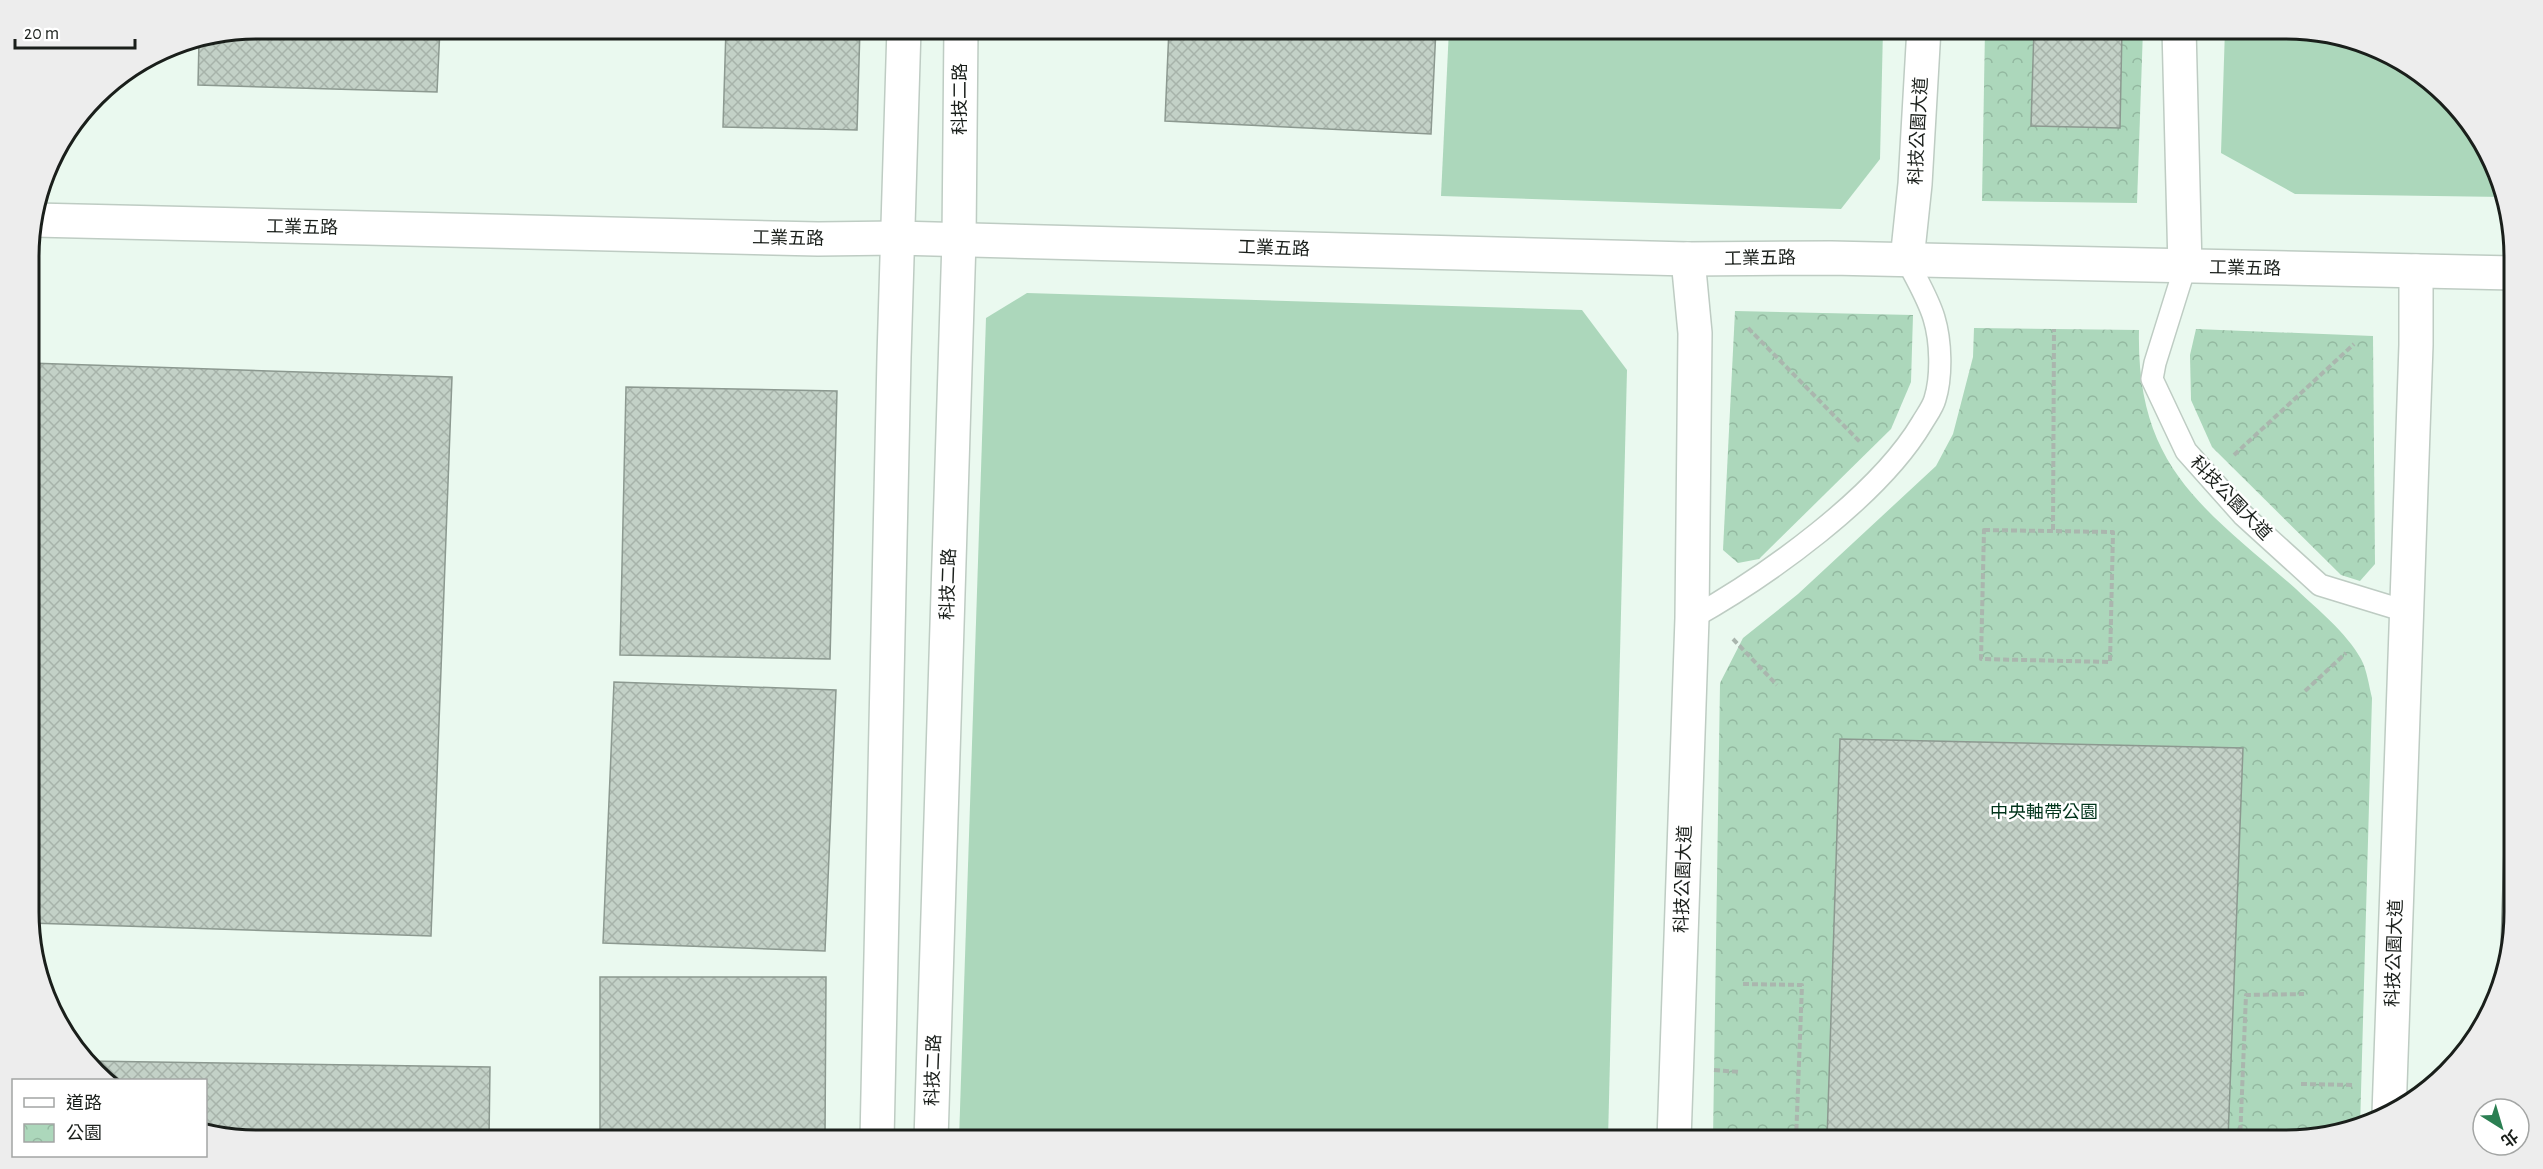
<svg xmlns="http://www.w3.org/2000/svg" width="2543" height="1169" viewBox="0 0 2543 1169" font-family="'Alegreya Sans','Noto Sans TC',sans-serif">
  <style>
    .grass { fill: #acd7bb }
    .park { fill: url(#park-crowns) }
    .building { fill: url(#building-cross-hatch); stroke: #8c9990; stroke-width: 1.5 }
    .lines { fill: none; stroke-linecap: round; stroke-linejoin: round }
    .lane-casing { stroke: #beccc3; stroke-width: 24 }
    .street-casing { stroke: #beccc3; stroke-width: 36 }
    .path { stroke: #aab6ae; stroke-width: 4; stroke-dasharray: 6 3; stroke-linecap: butt }
    .lane { stroke: #fff; stroke-width: 21 }
    .street { stroke: #fff; stroke-width: 33 }
    .labels { text-anchor: middle; stroke-width: 5; stroke-linejoin: round; paint-order: stroke }
    .street-label { font-size: 18px; fill: #1a1f1b; stroke: #fff }
    .park-label { font-size: 18px; fill: #00331a; stroke: #fff }
    .rim { fill: none; stroke: #1a1f1b; stroke-width: 3 }
  </style>
  <defs>
    <pattern id="park-crowns" width="20" height="18" patternUnits="userSpaceOnUse" patternTransform="scale(1.5)"><rect width="20" height="18" fill="#acd7bb"/><path d="M2 6a3 3 0 1 1 6 0M12 15a3 3 0 1 1 6 0" fill="none" stroke="#93b8a0"/></pattern>
    <pattern id="building-cross-hatch" width="8" height="8" patternUnits="userSpaceOnUse" patternTransform="scale(1.5)"><rect width="8" height="8" fill="#c3d1c7"/><path d="M0 0l8 8M0 8l8-8" fill="none" stroke="#a7b3aa"/></pattern>
  </defs>
  <rect width="100%" height="100%" fill="#eaf9ef"/>
  <g class="grass">
    <path d="M1449,29H1883L1880,159L1841,209L1441,196Z"/>
    <path d="M2225,29H2286L2374,46L2425,76L2467,118L2497,170L2504,197L2295,194L2221,153Z"/>
    <path d="M1027,293L1582,310L1627,370L1608,1140H959L986,318Z"/>
  </g>
  <g class="park">
    <path d="M1985,29H2143L2137,203L1982,201Z"/>
    <path d="M1735,311L1913,315L1911,382L1891,429L1759,559L1738,563L1723,550Z"/>
    <path d="M1974,328L2139,330C2136,467 2202,507 2296,589C2318,610 2346,632 2361,659C2367,670 2369,686 2372,698L2360,1128L2300,1140H1713L1720,683L1743,638L1798,594L1936,466L1953,434L1973,357Z"/>
    <path d="M2196,329L2373,336L2375,564L2360,581L2341,575L2212,447L2191,400L2190,355Z"/>
  </g>
  <g class="building">
    <path d="M257,28H440L437,92L198,85L199,40Z"/>
    <path d="M726,28H860L857,130L723,127Z"/>
    <path d="M1169,28H1436L1431,134L1165,121Z"/>
    <path d="M2034,28H2122L2120,128L2031,126Z"/>
    <path d="M29,363L452,377L431,936L30,923Z"/>
    <path d="M626,387L837,391L830,659L620,655Z"/>
    <path d="M2513,539L2514,912L2500,983Z"/>
    <path d="M614,682L836,690L825,951L603,943Z"/>
    <path d="M1840,739L2243,748L2228,1140H1827Z"/>
    <path d="M600,977H826L825,1140H600Z"/>
    <path d="M86,1061L490,1067L489,1140H257L206,1130V1080H105Z"/>
  </g>
  <g class="lines">
    <defs>
      <g id="lane">
        <path d="M2185,267L2155,363L2152,379L2186,451L2243,515L2320,585L2405,611"/>
        <path d="M1692,618C1767,576 1878,497 1922,423C1926,416 1933,407 1935,399C1942,376 1941,341 1934,318C1928,298 1916,279 1907,260"/>
      </g>
      <g id="street">
        <path d="M2179,28L2185,267"/>
        <path d="M35,220L818,239L897,238L1688,259L1831,258L2513,273"/>
        <path d="M1907,260L1915,184L1924,28"/>
        <path d="M2389,1114L2416,345V271"/>
        <path d="M877,1140L894,357L904,28"/>
        <path d="M931,1140L959,240L961,28"/>
        <path d="M1674,1140L1692,618L1695,333L1688,259"/>
      </g>
    </defs>
    <use href="#lane" class="lane-casing"/>
    <use href="#street" class="street-casing"/>
    <g class="path">
      <path d="M1748,328L1861,443"/>
      <path d="M2234,455L2354,344"/>
      <path d="M1984,530L2113,532L2110,662L1981,659Z"/>
      <path d="M2053,530L2054,329"/>
      <path d="M1733,639L1777,685"/>
      <path d="M2305,691L2346,653"/>
      <path d="M1743,984L1802,985L1796,1140"/>
      <path d="M1714,1070L1740,1072"/>
      <path d="M2301,1084L2354,1085"/>
      <path d="M2240,1140L2246,995L2304,994"/>
    </g>
    <use href="#lane" class="lane"/>
    <use href="#street" class="street"/>
  </g>
  <g class="labels">
    <g class="street-label">
      <text transform="translate(960 99) rotate(-90)" y="6">科技二路</text>
      <text transform="translate(1918 131) rotate(-87)" y="6">科技公園大道</text>
      <text transform="translate(302 227) rotate(1)" y="6">工業五路</text>
      <text transform="translate(788 238) rotate(1)" y="6">工業五路</text>
      <text transform="translate(1274 248) rotate(2)" y="6">工業五路</text>
      <text transform="translate(1760 258) rotate(-1)" y="6">工業五路</text>
      <text transform="translate(2245 268) rotate(1)" y="6">工業五路</text>
      <text transform="translate(2231 498) rotate(46)" y="6">科技公園大道</text>
      <text transform="translate(948 584) rotate(-88)" y="6">科技二路</text>
      <text transform="translate(1683 879) rotate(-88)" y="6">科技公園大道</text>
      <text transform="translate(2394 953) rotate(-88)" y="6">科技公園大道</text>
      <text transform="translate(933 1070) rotate(-88)" y="6">科技二路</text>
    </g>
    <g class="park-label">
      <text x="2044" y="818">中央軸帶公園</text>
    </g>
  </g>
  <path d="M0 0H2543V1169H0ZM257 39H2286A218 218 0 0 1 2504 257V912A218 218 0 0 1 2286 1130H257A218 218 0 0 1 39 912V257A218 218 0 0 1 257 39Z" fill="#ededed" fill-rule="evenodd"/>
  <path class="rim" d="M257 39H2286A218 218 0 0 1 2504 257V912A218 218 0 0 1 2286 1130H257A218 218 0 0 1 39 912V257A218 218 0 0 1 257 39Z"/>
  <rect x="12" y="1079" width="195" height="78" fill="#ffffff" stroke="#a3a5a4" stroke-width="1.5"/>
  <rect x="24" y="1098" width="30" height="9" fill="#ffffff" stroke="#a3a5a4" stroke-width="1.5"/>
  <text x="66" y="1109" font-size="18" fill="#1a1f1b">道路</text>
  <rect x="24" y="1124" width="30" height="18" fill="url(#park-crowns)" stroke="#a3a5a4" stroke-width="1.5"/>
  <text x="66" y="1139" font-size="18" fill="#1a1f1b">公園</text>
  <g transform="translate(2501 1127) rotate(143)"><circle r="28" fill="#ffffff" stroke="#a3a5a4" stroke-width="1.5"/>
  <path d="M0-4.5L10 22L0 15L-10 22Z" fill="#2b7f52"/>
  <text y="-9" font-size="16" font-weight="bold" text-anchor="middle" fill="#1a1f1b">北</text>
  </g>
  <path d="M15 39v9h120v-9" fill="none" stroke="#1a1f1b" stroke-width="3"/>
  <text x="24" y="39" font-size="18" fill="#1a1f1b" stroke="#ffffff" stroke-width="4.5" paint-order="stroke">20 m</text>
</svg>
